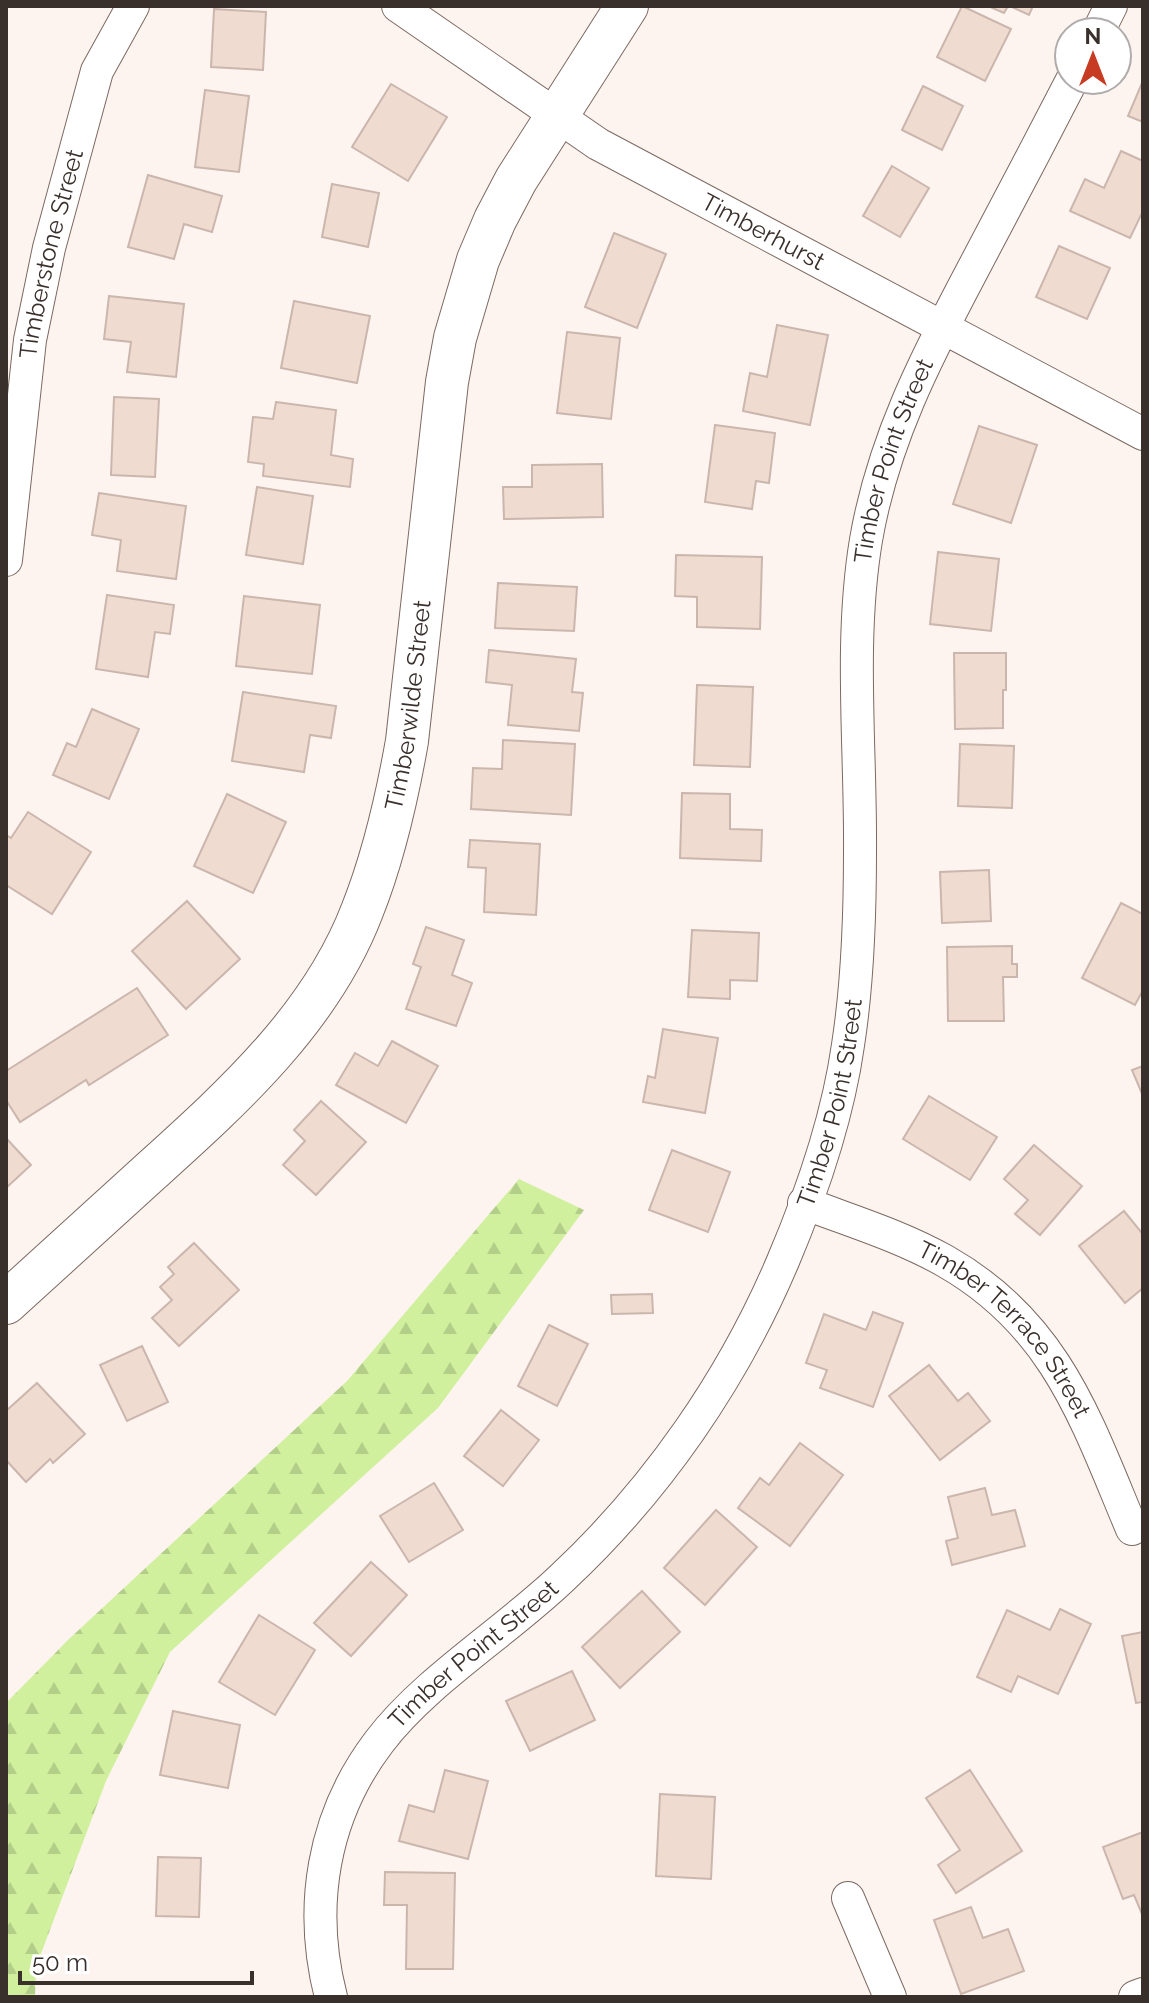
<svg xmlns="http://www.w3.org/2000/svg" width="1149" height="2003" viewBox="0 0 1149 2003" font-family="Raleway,sans-serif">
  <style>
    .forest { fill: url(#forest-firs) }
    .building { fill: #f0dbd1; stroke: #cbb6ad; stroke-width: 2 }
    .lines { fill: none; stroke-linecap: round; stroke-linejoin: round }
    .minor-casing { stroke: #7c6961; stroke-width: 34 }
    .tertiary-casing { stroke: #7c6961; stroke-width: 44 }
    .minor { stroke: #fff; stroke-width: 32 }
    .tertiary { stroke: #fff; stroke-width: 42 }
    .labels { text-anchor: middle; stroke-width: 8; stroke-linejoin: round; paint-order: stroke }
    .street-label { font-size: 24px; fill: #39302c; stroke: #fff }
  </style>
  <defs>
    <pattern id="forest-firs" width="22" height="20" patternUnits="userSpaceOnUse" patternTransform="scale(2)"><rect width="22" height="20" fill="#d0f09e"/><path d="M5 1l3.5 6h-7zM16 11l3.5 6h-7z" fill="#b3ce88"/></pattern>
  </defs>
  <rect width="100%" height="100%" fill="#fdf4f0"/>
  <path class="forest" d="M519,1179L584,1210L438,1408L170,1652L106,1781L36,1967L35,1997H6V1703L69,1639L347,1381Z"/>
  <g class="building">
    <path d="M962,6L1011,29L985,81L937,57Z"/>
    <path d="M988,6H1008L1004,13Z"/>
    <path d="M1010,6H1033L1029,15Z"/>
    <path d="M214,9L266,12L263,70L211,67Z"/>
    <path d="M1142,83L1143,84V122L1128,116Z"/>
    <path d="M391,84L447,117L408,181L352,147Z"/>
    <path d="M923,86L963,106L942,150L902,130Z"/>
    <path d="M205,90L249,96L239,172L195,167Z"/>
    <path d="M1121,151L1143,161V211L1130,238L1070,211L1085,179L1104,188Z"/>
    <path d="M892,166L929,188L900,237L863,216Z"/>
    <path d="M148,175L222,196L212,232L184,224L174,259L128,247Z"/>
    <path d="M332,184L379,193L368,247L322,237Z"/>
    <path d="M614,233L666,254L637,328L585,307Z"/>
    <path d="M1059,246L1110,268L1087,319L1036,297Z"/>
    <path d="M109,296L184,304L176,377L127,372L131,342L104,339Z"/>
    <path d="M294,301L370,316L357,383L281,368Z"/>
    <path d="M777,325L828,335L810,425L743,411L750,373L767,377Z"/>
    <path d="M567,332L620,338L611,419L557,413Z"/>
    <path d="M114,397L159,399L155,477L111,475Z"/>
    <path d="M276,402L336,410L331,455L353,459L350,487L263,476L264,464L248,462L253,417L273,419Z"/>
    <path d="M715,425L775,433L769,483L756,481L752,509L705,502Z"/>
    <path d="M979,426L1037,445L1011,523L953,504Z"/>
    <path d="M602,464L603,517L504,519L503,487H532V465Z"/>
    <path d="M257,487L313,496L303,564L246,555Z"/>
    <path d="M99,493L186,506L176,579L117,571L121,540L92,535Z"/>
    <path d="M938,552L999,559L991,631L930,624Z"/>
    <path d="M676,555L762,557L760,629L697,627V597L675,596Z"/>
    <path d="M498,583L577,587L574,631L495,628Z"/>
    <path d="M107,595L174,605L170,634L155,632L148,677L96,669Z"/>
    <path d="M244,596L320,605L312,674L236,666Z"/>
    <path d="M489,650L576,659L572,692L583,693L579,731L508,725L512,685L486,682Z"/>
    <path d="M954,653H1006V690H1003V728L955,729Z"/>
    <path d="M697,685L753,687L750,767L694,765Z"/>
    <path d="M243,692L336,706L331,738L310,735L304,772L232,761Z"/>
    <path d="M92,709L139,729L109,799L53,775L67,743L76,747Z"/>
    <path d="M503,740L575,744L571,815L471,809L473,768L502,769Z"/>
    <path d="M960,744L1014,746L1012,808L958,806Z"/>
    <path d="M682,793L730,794V829L762,830L761,861L680,858Z"/>
    <path d="M227,794L286,822L253,893L194,866Z"/>
    <path d="M28,812L91,852L52,914L6,885V835L11,838Z"/>
    <path d="M470,840L540,844L536,915L484,912L486,868L468,867Z"/>
    <path d="M989,870L991,921L942,923L940,872Z"/>
    <path d="M187,901L240,959L186,1009L132,951Z"/>
    <path d="M1121,903L1143,914V990L1135,1005L1082,978Z"/>
    <path d="M426,927L464,940L452,975L472,983L456,1026L406,1009L421,967L413,964Z"/>
    <path d="M692,930L759,933L757,981L730,980V999L688,997Z"/>
    <path d="M1012,946V964H1017V977H1003L1004,1021H948L947,947Z"/>
    <path d="M137,988L168,1035L89,1085L86,1080L20,1122L6,1100V1071Z"/>
    <path d="M663,1029L718,1038L705,1113L643,1102L648,1076L655,1078Z"/>
    <path d="M392,1041L438,1066L406,1123L336,1085L355,1053L378,1066Z"/>
    <path d="M1143,1066V1096L1132,1070Z"/>
    <path d="M929,1096L997,1137L970,1180L903,1139Z"/>
    <path d="M321,1101L366,1142L316,1195L283,1165L305,1141L294,1130Z"/>
    <path d="M6,1138L31,1165L6,1188Z"/>
    <path d="M1034,1145L1082,1186L1040,1235L1015,1214L1028,1200L1004,1179Z"/>
    <path d="M672,1150L730,1172L708,1232L649,1210Z"/>
    <path d="M1124,1211L1141,1232L1143,1231V1288L1125,1303L1079,1246Z"/>
    <path d="M194,1243L239,1290L179,1346L152,1318L172,1300L160,1287L174,1274L168,1267Z"/>
    <path d="M652,1294L653,1313L612,1314L611,1295Z"/>
    <path d="M873,1312L903,1323L873,1407L820,1388L827,1370L806,1363L824,1314L866,1330Z"/>
    <path d="M549,1325L588,1344L557,1406L518,1386Z"/>
    <path d="M142,1346L168,1402L127,1421L100,1365Z"/>
    <path d="M929,1365L958,1401L968,1393L990,1421L940,1460L889,1396Z"/>
    <path d="M37,1383L85,1434L53,1463L50,1459L26,1482L6,1460V1411Z"/>
    <path d="M501,1410L539,1440L503,1486L464,1456Z"/>
    <path d="M800,1443L843,1475L790,1546L738,1508L760,1478L769,1485Z"/>
    <path d="M434,1483L463,1530L409,1562L380,1516Z"/>
    <path d="M985,1488L992,1515L1015,1510L1025,1546L952,1565L946,1541L958,1538L948,1497Z"/>
    <path d="M716,1510L757,1547L705,1605L664,1568Z"/>
    <path d="M371,1562L407,1595L351,1656L314,1623Z"/>
    <path d="M642,1591L680,1632L620,1688L582,1647Z"/>
    <path d="M1060,1609L1091,1624L1058,1694L1018,1676L1011,1692L977,1677L1007,1610L1050,1630Z"/>
    <path d="M259,1615L315,1650L275,1715L219,1682Z"/>
    <path d="M1143,1632V1702L1136,1703L1122,1636Z"/>
    <path d="M572,1671L595,1720L530,1751L506,1701Z"/>
    <path d="M173,1711L240,1725L228,1788L160,1775Z"/>
    <path d="M445,1770L488,1781L468,1859L399,1841L409,1805L434,1812Z"/>
    <path d="M970,1770L1022,1851L956,1893L938,1865L960,1850L926,1798Z"/>
    <path d="M660,1794L715,1797L711,1879L656,1876Z"/>
    <path d="M1143,1832V1913L1142,1914L1134,1895L1123,1899L1103,1847Z"/>
    <path d="M158,1857L201,1858L199,1917L156,1916Z"/>
    <path d="M385,1872L455,1873L453,1969H406L407,1905H384Z"/>
    <path d="M971,1907L983,1938L1008,1929L1024,1971L961,1994L934,1920Z"/>
  </g>
  <g class="lines">
    <defs>
      <g id="minor">
        <path id="s1" d="M398,6L598,144L1143,434"/>
        <path d="M1098,32L1111,6"/>
        <path id="s2" d="M6,560L30,340L49,248L97,71L133,6"/>
        <path id="s3" d="M804,1203C851,1221 901,1236 945,1261C1056,1324 1086,1420 1132,1529"/>
        <path d="M848,1898L890,1997"/>
        <path id="s4" d="M331,1997C308,1908 322,1817 379,1742C425,1681 507,1631 563,1577C657,1489 733,1379 783,1261C811,1195 838,1116 848,1045C858,981 860,916 860,852C861,749 849,642 866,540C883,441 926,358 972,271C1006,207 1039,144 1072,80"/>
        <path d="M1135,1997L1143,1994"/>
      </g>
      <g id="tertiary">
        <path id="s5" d="M6,1303C54,1259 102,1216 150,1172C233,1097 321,1018 362,911C384,856 397,798 407,741L447,382L455,338L478,260L495,220L516,180L627,6"/>
      </g>
    </defs>
    <use href="#minor" class="minor-casing"/>
    <use href="#tertiary" class="tertiary-casing"/>
    <use href="#minor" class="minor"/>
    <use href="#tertiary" class="tertiary"/>
  </g>
  <g class="labels">
    <g class="street-label">
      <text dy="8" stroke="none"><textPath href="#s1" startOffset="430">Timberhurst</textPath></text>
      <text dy="8" stroke="none"><textPath href="#s2" startOffset="310">Timberstone Street</textPath></text>
      <text dy="8" stroke="none"><textPath href="#s4" startOffset="1720">Timber Point Street</textPath></text>
      <text dy="8" stroke="none"><textPath href="#s5" startOffset="746">Timberwilde Street</textPath></text>
      <text dy="8" stroke="none"><textPath href="#s4" startOffset="1070">Timber Point Street</textPath></text>
      <text dy="8" stroke="none"><textPath href="#s3" startOffset="244">Timber Terrace Street</textPath></text>
      <text dy="8" stroke="none"><textPath href="#s4" startOffset="398">Timber Point Street</textPath></text>
    </g>
  </g>
  <rect width="1149" height="2003" fill="none" stroke="#39302c" stroke-width="16"/>
  <g transform="translate(1093 56)"><circle r="38" fill="#ffffff" stroke="#b0acab" stroke-width="2"/>
  <path d="M0-6L14 30L0 20L-14 30Z" fill="#c63b22"/>
  <text y="-12" font-size="22" font-weight="bold" text-anchor="middle" fill="#39302c">N</text>
  </g>
  <path d="M20 1971v12h232v-12" fill="none" stroke="#39302c" stroke-width="4"/>
  <text x="32" y="1971" font-size="24" fill="#39302c" stroke="#ffffff" stroke-width="6" paint-order="stroke">50 m</text>
</svg>
